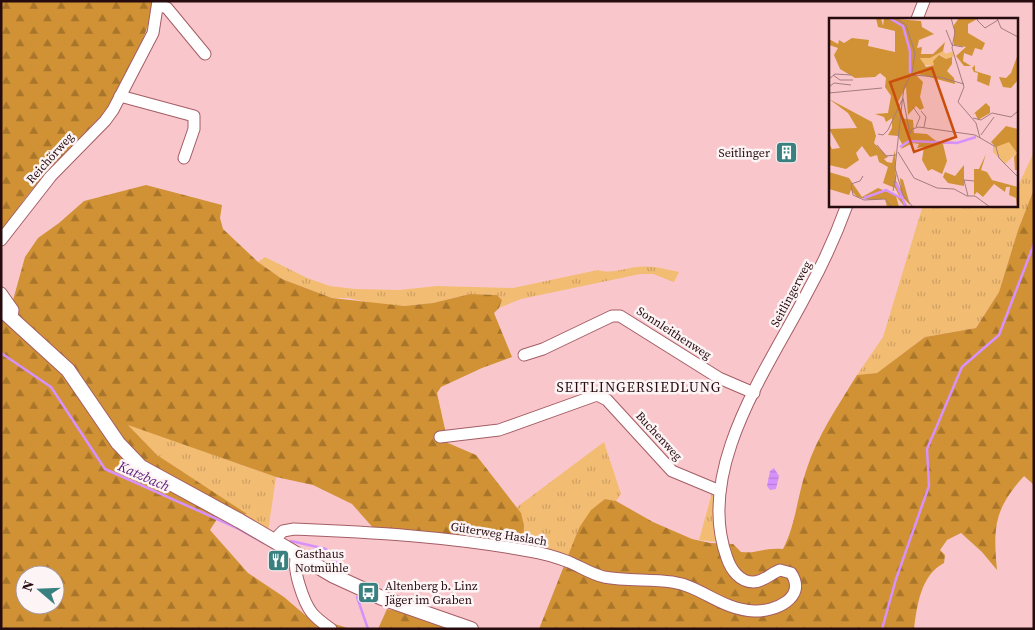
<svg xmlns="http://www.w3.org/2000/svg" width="1035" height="630" viewBox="0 0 1035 630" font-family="'Source Serif 4',serif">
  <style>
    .grass { fill: url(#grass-tufts) }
    .forest { fill: url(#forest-firs); fill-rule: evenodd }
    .water { fill: url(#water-rules) }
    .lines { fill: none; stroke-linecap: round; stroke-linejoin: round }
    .stream { stroke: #d791fb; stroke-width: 2.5 }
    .minor-casing { stroke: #a45d65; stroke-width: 13 }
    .tertiary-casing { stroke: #a45d65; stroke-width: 16 }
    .minor { stroke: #fff; stroke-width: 11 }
    .tertiary { stroke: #fff; stroke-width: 14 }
    .labels { text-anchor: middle; stroke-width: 5; stroke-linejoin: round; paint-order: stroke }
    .poi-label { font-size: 12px; fill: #260b0f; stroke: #fdf4f5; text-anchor: start }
    .street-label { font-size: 12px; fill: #260b0f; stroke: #fdf4f5 }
    .neighbourhood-label { font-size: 14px; letter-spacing: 1px; fill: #260b0f; stroke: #fdf4f5 }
    .water-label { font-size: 14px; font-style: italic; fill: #5d1b79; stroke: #fdf4f5 }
    .inset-river { fill: none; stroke: #d791fb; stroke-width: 2.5 }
    .inset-road { fill: none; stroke: #a57c80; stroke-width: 1 }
    .view { fill: #cb4d0c; fill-opacity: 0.15; stroke: #cb4d0c; stroke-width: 2.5 }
    .inset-edge { fill: none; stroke: #260b0f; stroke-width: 2.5 }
  </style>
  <defs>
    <pattern id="grass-tufts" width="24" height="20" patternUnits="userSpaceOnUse" patternTransform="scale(1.25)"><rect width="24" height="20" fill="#f2bc73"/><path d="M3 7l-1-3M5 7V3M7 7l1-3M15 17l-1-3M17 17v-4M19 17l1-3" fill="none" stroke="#cfa062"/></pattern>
    <pattern id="forest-firs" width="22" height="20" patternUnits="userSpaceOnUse" patternTransform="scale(1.25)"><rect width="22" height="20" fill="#d09234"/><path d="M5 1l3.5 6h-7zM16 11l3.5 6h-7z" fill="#a9752a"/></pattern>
    <pattern id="water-rules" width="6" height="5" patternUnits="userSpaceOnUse" patternTransform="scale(1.25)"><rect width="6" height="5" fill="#d791fb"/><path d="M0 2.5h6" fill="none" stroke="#b87cd6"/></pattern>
  </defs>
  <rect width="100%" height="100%" fill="#f9c7cb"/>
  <g class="grass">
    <path d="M1034,152V189L1018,230L999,292L976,328L925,337L877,373L857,375L883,337L923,205H1016V190Z"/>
    <path d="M265,257L307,278L330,286L355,289L399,290L437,286L513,288L598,270C611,274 623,269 636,267C651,265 665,269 679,272L674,282L653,274H640L521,299L499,308L502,300L497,295L470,294L433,303L404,306L376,304L348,298H332L282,279L258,262Z"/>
    <path d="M127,424L276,477L268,532L157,455Z"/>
    <path d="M604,442L621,494L616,501L605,499L579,528L567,560L523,547L517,507Z"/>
    <path d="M712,493L715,495L719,542L699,540Z"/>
  </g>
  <g class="forest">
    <path d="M1,1H155C145,41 124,89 99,122C85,140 65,154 50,170C31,189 15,211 1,234Z"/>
    <path d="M146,185L222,205L220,218L223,229L258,262L282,279L332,298L404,306L433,303L470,294L497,295L502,300L499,308L494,313L512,357L482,368L441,387L437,393L448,443L476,455L521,513L524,525L523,547L375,530L352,504L313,485L276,477L128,425L157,455L247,514L239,515L144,462L10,311L25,257L38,238L59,223L84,201Z"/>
    <path d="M1034,189V485L1024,476C994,509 993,528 997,570L982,552L961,533L947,540L940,550L945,555L944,563C921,575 917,605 914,629H539L579,528L591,510L605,499L616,501L653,522L692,539L710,543L733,544L741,552C758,554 764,547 783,549C796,524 797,497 806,471C817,436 838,406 857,375L877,373L925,337L976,328L999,292L1018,230Z"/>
    <path d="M1,314L51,359L138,471L161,486L219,516L210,530L248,573L284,597L305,615L351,629H1ZM25,575H55V605H25Z"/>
    <path d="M387,609L413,614L456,629H378Z"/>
  </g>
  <path class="water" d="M774,468L779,476L776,489L770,490L767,486L770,471Z"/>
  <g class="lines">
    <g class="stream">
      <path d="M1,353L51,387L105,469L237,528L264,543"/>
      <path d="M291,541L326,549L345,574"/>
      <path d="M357,597L368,629"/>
      <path d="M882,629L896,579L929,486L927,449L962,367L999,335L1034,244"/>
    </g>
    <defs>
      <g id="minor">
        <path d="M158,5L167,8L205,54"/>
        <path d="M917,19L924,1"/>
        <path d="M120,96L194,116V129L184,158"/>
        <path d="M1,240L51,176L105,121L113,110L153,33L158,1"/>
        <path d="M1,293L13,310L12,318"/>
        <path d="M524,355L543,349L612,316H620L719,378L754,393"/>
        <path d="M440,437L499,430L597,395L607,400L672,471L720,491"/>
        <path d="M273,541L283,531L294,529C373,532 451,537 529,551C542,553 556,557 569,562C581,567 591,574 604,577C626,581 650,579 672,582C701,586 722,610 754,611C774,612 808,598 791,573L780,570C771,573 764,582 753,582C740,582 731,570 727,558C694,469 769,367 808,291C823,264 836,235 847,205"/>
        <path d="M297,556C291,567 304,603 312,613C317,619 324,624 331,629"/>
      </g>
      <path id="tertiary" d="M1,309L68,370L118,443L141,467L240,521L334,576L382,598L471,629"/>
    </defs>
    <use href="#minor" class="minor-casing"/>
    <use href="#tertiary" class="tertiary-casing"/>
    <use href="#minor" class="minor"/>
    <use href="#tertiary" class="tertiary"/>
  </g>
  <defs>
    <symbol id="building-square" viewBox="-11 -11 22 22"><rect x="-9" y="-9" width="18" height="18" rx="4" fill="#398180" stroke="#fdf4f5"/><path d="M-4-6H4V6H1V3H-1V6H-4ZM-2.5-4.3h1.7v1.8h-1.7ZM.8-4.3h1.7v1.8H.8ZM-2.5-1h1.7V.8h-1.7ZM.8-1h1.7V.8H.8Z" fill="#fff"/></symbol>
    <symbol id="restaurant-square" viewBox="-11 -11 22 22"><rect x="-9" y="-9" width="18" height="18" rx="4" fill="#398180" stroke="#fdf4f5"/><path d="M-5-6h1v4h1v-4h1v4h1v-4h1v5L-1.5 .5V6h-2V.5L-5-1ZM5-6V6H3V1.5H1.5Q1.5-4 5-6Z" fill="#fff"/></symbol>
    <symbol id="bus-square" viewBox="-11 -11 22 22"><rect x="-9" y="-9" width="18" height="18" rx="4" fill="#398180" stroke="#fdf4f5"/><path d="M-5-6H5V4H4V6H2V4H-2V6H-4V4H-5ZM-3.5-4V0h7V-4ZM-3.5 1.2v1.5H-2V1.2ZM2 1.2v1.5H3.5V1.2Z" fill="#fff"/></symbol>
  </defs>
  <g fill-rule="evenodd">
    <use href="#building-square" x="774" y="140" width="25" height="25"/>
    <use href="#restaurant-square" x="266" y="548" width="25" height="25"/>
    <use href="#bus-square" x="356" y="580" width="25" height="25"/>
  </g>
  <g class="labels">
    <g class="poi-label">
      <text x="770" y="157" text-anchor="end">Seitlinger</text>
      <text x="295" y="558">Gasthaus<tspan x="295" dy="14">Notmühle</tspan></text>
      <text x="385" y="590">Altenberg b. Linz<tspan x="385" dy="14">Jäger im Graben</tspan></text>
    </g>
    <g class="street-label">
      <text transform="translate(50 158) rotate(-48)" y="4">Reichörweg</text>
      <text transform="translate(791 294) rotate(-62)" y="4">Seitlingerweg</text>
      <text transform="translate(674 333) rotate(33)" y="4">Sonnleithenweg</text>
      <text transform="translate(659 436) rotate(47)" y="4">Buchenweg</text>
      <text transform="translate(499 534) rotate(9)" y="4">Güterweg Haslach</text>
    </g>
    <g class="neighbourhood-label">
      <text x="639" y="392">SEITLINGERSIEDLUNG</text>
    </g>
    <g class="water-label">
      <text transform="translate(144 476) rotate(24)" y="5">Katzbach</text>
    </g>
  </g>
  <g transform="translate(829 18)">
    <rect width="189" height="189" fill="#f9c7cb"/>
    <path d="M114,33L117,36L124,33L126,38L117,41L112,37L105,42V47H95L91,39L101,40ZM180,123L188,135L176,146L164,134V128Z" fill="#f2bc73"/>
    <path d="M47,0H52L54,8L55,0L92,3L93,9L105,16L90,22L88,30L93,29L92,36H104L116,24L114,33L101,40H91L97,49L105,47L104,43L110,37L117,41L123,39V46L118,53L125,60L126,66L85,55L94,64L91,79L95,90L91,92L87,88L79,97L77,69L69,84L72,100L84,102L85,115L98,116L107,123L129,124L148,119L129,125L114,126L118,143L113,156L103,151L99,153L93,142L95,129L88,130L90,126L84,125L72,131L74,128L69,118L59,117L63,110V100L57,104L55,99L46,96L59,95L62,78L56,69L57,60L51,55L46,59L26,60L11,51L5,37L9,30L0,27V21L9,26L10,22L15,25L23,20L40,22L39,28L66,34V13L49,9ZM130,0H150L139,6V15L156,25L153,32L146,30L143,38L135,35L134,43L142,48H135L127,38L137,29L125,27V7ZM189,36L188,63L182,70L174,69L170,59L177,60L182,55ZM146,47V53L162,58L160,68L148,63L149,55L145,54L143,50ZM0,81L43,104L47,118L45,125L59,139L55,141L58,144L63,145L66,132L67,163L72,172L71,160L74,162L81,187L73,179L78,188L76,189L67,178L70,189H58L56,181L42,182L28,179L22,172L20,177L0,171V154L20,160L33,179L49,170L71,179L66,170L54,165L59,149L50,144L48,137L41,139L33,128L27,135L30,142L17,151L0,147V125L3,131L11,130L0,111L28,110L19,95ZM157,85L161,89V95L149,102L146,95L142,98ZM177,108L189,111V152H186L185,139L188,135L180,124L167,129L162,124ZM157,136L152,152L158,154L163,162L189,169L188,189L187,180L180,177L181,169H177L176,174L165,166L154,179L148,174L145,177V151H150ZM135,147V168L119,165L114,159L116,154L126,158Z" fill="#d09234"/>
    <path class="inset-river" d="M60,0L74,8L81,33V55M71,129L80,123L128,125L147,119M67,165L77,189M35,180L57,172L72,180"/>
    <path class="inset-road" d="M66,0L77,7L86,35L83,55L75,70L73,85L66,150L74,177L84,189M122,0L126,14L123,30L135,69L129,84L147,105L151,120M150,0L148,2L156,10L169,2M168,0L172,10L189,19M117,12L123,27L134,29M4,57L11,62H24M83,57L110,59L135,66M0,61L6,56L22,57M0,69L5,65L22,67M0,75L53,70M74,80L81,116L83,111L90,109L146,117L167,129L170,140L189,159M84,89L91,99L87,109M92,93L97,99L95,109M144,100L152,102L163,95L182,99L189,93M49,116L54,117L59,112L73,82M152,117L165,99M48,127L57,138L67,137M69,134L85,160L108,170L125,171L138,178H146L161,189M34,158L31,163L22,166L24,177L35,182L56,181L63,189M64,173L67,157M139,178L135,162L145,163"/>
    <path class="view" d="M103,50L127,119L85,134L61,64Z"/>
    <rect width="189" height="189" class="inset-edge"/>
  </g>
  <rect width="1035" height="630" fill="none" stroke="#260b0f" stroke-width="5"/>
  <g transform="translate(40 590) rotate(289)"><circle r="24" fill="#fdf4f5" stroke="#a79799"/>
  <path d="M0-4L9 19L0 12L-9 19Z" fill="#398180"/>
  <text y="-8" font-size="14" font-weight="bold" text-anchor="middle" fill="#260b0f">N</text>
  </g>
</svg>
